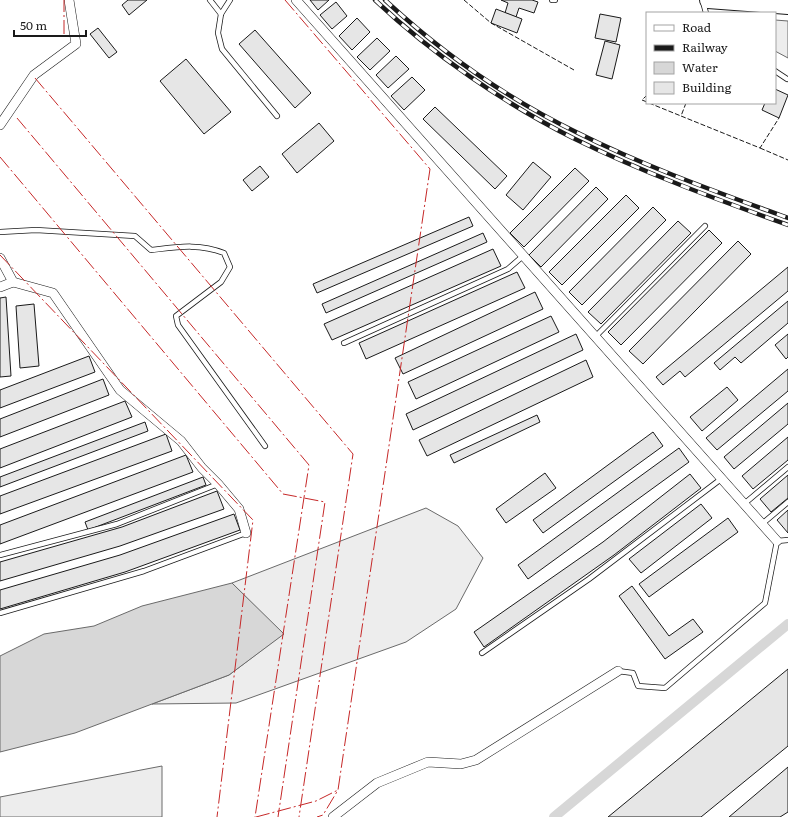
<svg xmlns="http://www.w3.org/2000/svg" width="788" height="817" viewBox="0 0 788 817" font-family="Literata,serif">
  <style>
    .built { fill: #ededed; stroke: #6a6a6a }
    .water { fill: #d7d7d7; stroke: #6a6a6a }
    .lines { fill: none; stroke-linecap: round; stroke-linejoin: round }
    .canal { stroke: #d7d7d7; stroke-width: 10 }
    .building { fill: #e6e6e6; stroke: #1a1a1a }
    .lane-casing { stroke: #1a1a1a; stroke-width: 6 }
    .street-casing { stroke: #1a1a1a; stroke-width: 10 }
    .highway-casing { stroke: #1a1a1a; stroke-width: 18 }
    .lane { stroke: #fff; stroke-width: 4.5 }
    .street { stroke: #fff; stroke-width: 9 }
    .highway { stroke: #fff; stroke-width: 16 }
    .rail-casing { stroke: #1a1a1a; stroke-width: 4.5 }
    .rail { stroke: #fff; stroke-width: 3; stroke-dasharray: 9; stroke-linecap: butt }
    .fence { stroke: #1a1a1a; stroke-width: 1; stroke-dasharray: 5 2; stroke-linecap: butt }
    .power { stroke: #c62828; stroke-width: 1; stroke-dasharray: 14 3 2 3; stroke-linecap: butt }
  </style>
  <rect width="100%" height="100%" fill="#fff"/>
  <g class="built">
    <path d="M775,20L788,21V58L775,51Z"/>
    <path d="M426,508L458,526L483,558L456,609L406,642L236,703L152,704L229,675L283,634L232,583Z"/>
    <path d="M162,766V817H0V797Z"/>
  </g>
  <path class="water" d="M232,583L284,634L229,675L75,733L0,752V656L44,634L94,626L142,606Z"/>
  <g class="lines">
    <path class="canal" d="M554,817L788,624"/>
  </g>
  <g class="building">
    <path d="M128,0H147L129,15L122,5Z"/>
    <path d="M310,0H329L318,10Z"/>
    <path d="M501,0H532L538,2L534,13L519,8L516,17L505,13L508,3Z"/>
    <path d="M336,2L347,16L332,29L320,15Z"/>
    <path d="M496,9L522,19L517,33L491,23Z"/>
    <path d="M600,14L621,18L616,42L595,38Z"/>
    <path d="M357,18L370,32L352,50L339,36Z"/>
    <path d="M98,28L117,52L109,58L90,34Z"/>
    <path d="M255,30L311,93L295,108L239,44Z"/>
    <path d="M377,38L390,51L370,70L357,57Z"/>
    <path d="M605,41L620,45L612,79L596,75Z"/>
    <path d="M396,56L409,69L388,88L376,75Z"/>
    <path d="M186,59L231,112L204,134L160,81Z"/>
    <path d="M412,77L425,90L404,110L391,96Z"/>
    <path d="M775,89L788,95L779,118L762,110L765,103H775Z"/>
    <path d="M435,107L507,176L495,189L423,119Z"/>
    <path d="M319,123L334,141L297,173L282,154Z"/>
    <path d="M533,162L551,177L523,210L506,195Z"/>
    <path d="M260,166L269,177L252,191L243,180Z"/>
    <path d="M575,168L589,181L524,247L510,233Z"/>
    <path d="M596,187L608,199L541,267L529,255Z"/>
    <path d="M626,195L639,208L562,285L549,272Z"/>
    <path d="M653,207L666,220L582,305L569,292Z"/>
    <path d="M469,217L473,226L317,293L313,284Z"/>
    <path d="M678,221L691,233L601,324L588,312Z"/>
    <path d="M709,230L722,243L621,345L608,332Z"/>
    <path d="M483,233L487,242L326,313L322,304Z"/>
    <path d="M738,241L751,254L643,364L629,351Z"/>
    <path d="M493,249L501,266L332,340L324,324Z"/>
    <path d="M788,267V291L685,377L680,371L663,385L656,377Z"/>
    <path d="M517,272L525,288L366,359L359,343Z"/>
    <path d="M535,292L543,309L403,374L395,358Z"/>
    <path d="M6,297L11,376L0,377V298Z"/>
    <path d="M788,301V323L741,363L735,357L720,370L714,363Z"/>
    <path d="M34,304L39,366L20,368L16,306Z"/>
    <path d="M551,316L559,332L416,399L408,382Z"/>
    <path d="M576,334L583,350L413,430L406,414Z"/>
    <path d="M788,334V357L786,359L775,345Z"/>
    <path d="M89,356L95,372L0,408V390Z"/>
    <path d="M586,360L593,377L427,456L419,440Z"/>
    <path d="M788,369V391L717,450L706,438Z"/>
    <path d="M103,379L109,395L0,437V419Z"/>
    <path d="M727,387L738,400L702,431L690,417Z"/>
    <path d="M125,401L132,417L0,468V449Z"/>
    <path d="M788,403V424L734,469L724,457Z"/>
    <path d="M537,415L540,422L454,463L450,455Z"/>
    <path d="M145,422L148,431L0,487V477Z"/>
    <path d="M653,432L663,446L543,533L533,520Z"/>
    <path d="M166,434L172,451L0,514V496Z"/>
    <path d="M788,437V460L753,489L742,476Z"/>
    <path d="M679,448L689,462L528,579L518,565Z"/>
    <path d="M186,455L193,472L0,544V525Z"/>
    <path d="M545,473L556,488L506,523L496,509Z"/>
    <path d="M690,474L701,488L614,555L484,647L474,632L603,542Z"/>
    <path d="M788,475V498L771,512L760,499Z"/>
    <path d="M203,477L206,485L88,530L85,522Z"/>
    <path d="M217,491L224,509L120,546L0,581V562L122,527Z"/>
    <path d="M701,504L712,518L641,573L629,559Z"/>
    <path d="M788,510V533L777,520Z"/>
    <path d="M234,514L240,530L125,572L0,609V590L120,555Z"/>
    <path d="M728,518L738,532L649,597L639,584Z"/>
    <path d="M632,586L669,636L693,619L703,632L665,659L619,596Z"/>
    <path d="M788,669V746L701,817H608Z"/>
    <path d="M788,767V812L780,817H729Z"/>
  </g>
  <g class="lines">
    <defs>
      <g id="lane">
        <path d="M210,0L221,14"/>
        <path d="M230,0L221,14L218,33L222,49L277,116"/>
        <path d="M552,0H555"/>
        <path d="M703,2L706,13"/>
        <path d="M775,71L787,79"/>
        <path d="M0,232L36,230L135,236L151,250C177,247 199,243 224,253L230,267L221,282L176,316L178,325L265,446"/>
        <path d="M595,337L705,226"/>
        <path d="M344,343L508,269L523,256"/>
        <path d="M744,504L788,467"/>
        <path d="M762,524L788,502"/>
        <path d="M0,555L117,524L218,484"/>
        <path d="M0,613L144,571L246,533"/>
        <path d="M482,653L589,579L721,479"/>
        <path d="M618,671L633,673L638,686L665,688L765,603L777,541L788,540"/>
      </g>
      <g id="street">
        <path d="M296,0L777,541"/>
        <path d="M0,125L34,75L76,44L69,0"/>
        <path d="M0,258L13,282L0,287"/>
        <path d="M13,282L53,293L120,390L181,441L202,468L218,484L239,509L246,533"/>
        <path d="M333,817L377,783L428,762L461,764L476,760L618,671"/>
      </g>
      <path id="highway" d="M708,0L788,6"/>
    </defs>
    <use href="#lane" class="lane-casing"/>
    <use href="#street" class="street-casing"/>
    <use href="#highway" class="highway-casing"/>
    <use href="#lane" class="lane"/>
    <use href="#street" class="street"/>
    <use href="#highway" class="highway"/>
    <defs>
      <g id="rail">
        <path d="M375,0C432,54 505,104 575,139C644,173 716,199 788,225"/>
        <path d="M385,0C442,53 508,99 578,133C646,167 717,192 788,218"/>
      </g>
    </defs>
    <use href="#rail" class="rail-casing"/>
    <use href="#rail" class="rail"/>
    <g class="fence">
      <path d="M464,0L491,23L574,70"/>
      <path d="M647,95L642,100L647,102"/>
      <path d="M649,103L681,116"/>
      <path d="M686,103L681,116L760,148L779,118"/>
      <path d="M760,148L788,160"/>
    </g>
    <g class="power">
      <path d="M285,0L430,169L338,790L323,815L317,817"/>
      <path d="M64,34V0"/>
      <path d="M35,78L353,454L299,817"/>
      <path d="M17,118L309,465L255,817"/>
      <path d="M0,157L283,494L325,502L278,817"/>
      <path d="M0,255L253,520L217,817"/>
      <path d="M256,817L316,801L338,790"/>
    </g>
  </g>
  <rect x="646" y="12" width="130" height="92" fill="#ffffff" stroke="#a3a3a3"/>
  <rect x="654" y="25" width="20" height="6" fill="#ffffff" stroke="#a3a3a3"/>
  <text x="682" y="32" font-size="12" fill="#1a1a1a">Road</text>
  <rect x="654" y="45" width="20" height="6" fill="#1a1a1a" stroke="#a3a3a3"/>
  <text x="682" y="52" font-size="12" fill="#1a1a1a">Railway</text>
  <rect x="654" y="62" width="20" height="12" fill="#d7d7d7" stroke="#a3a3a3"/>
  <text x="682" y="72" font-size="12" fill="#1a1a1a">Water</text>
  <rect x="654" y="82" width="20" height="12" fill="#e6e6e6" stroke="#a3a3a3"/>
  <text x="682" y="92" font-size="12" fill="#1a1a1a">Building</text>
  <path d="M14 30v6h72v-6" fill="none" stroke="#1a1a1a" stroke-width="2"/>
  <text x="20" y="30" font-size="12" fill="#1a1a1a" stroke="#ffffff" stroke-width="3" paint-order="stroke">50 m</text>
</svg>
